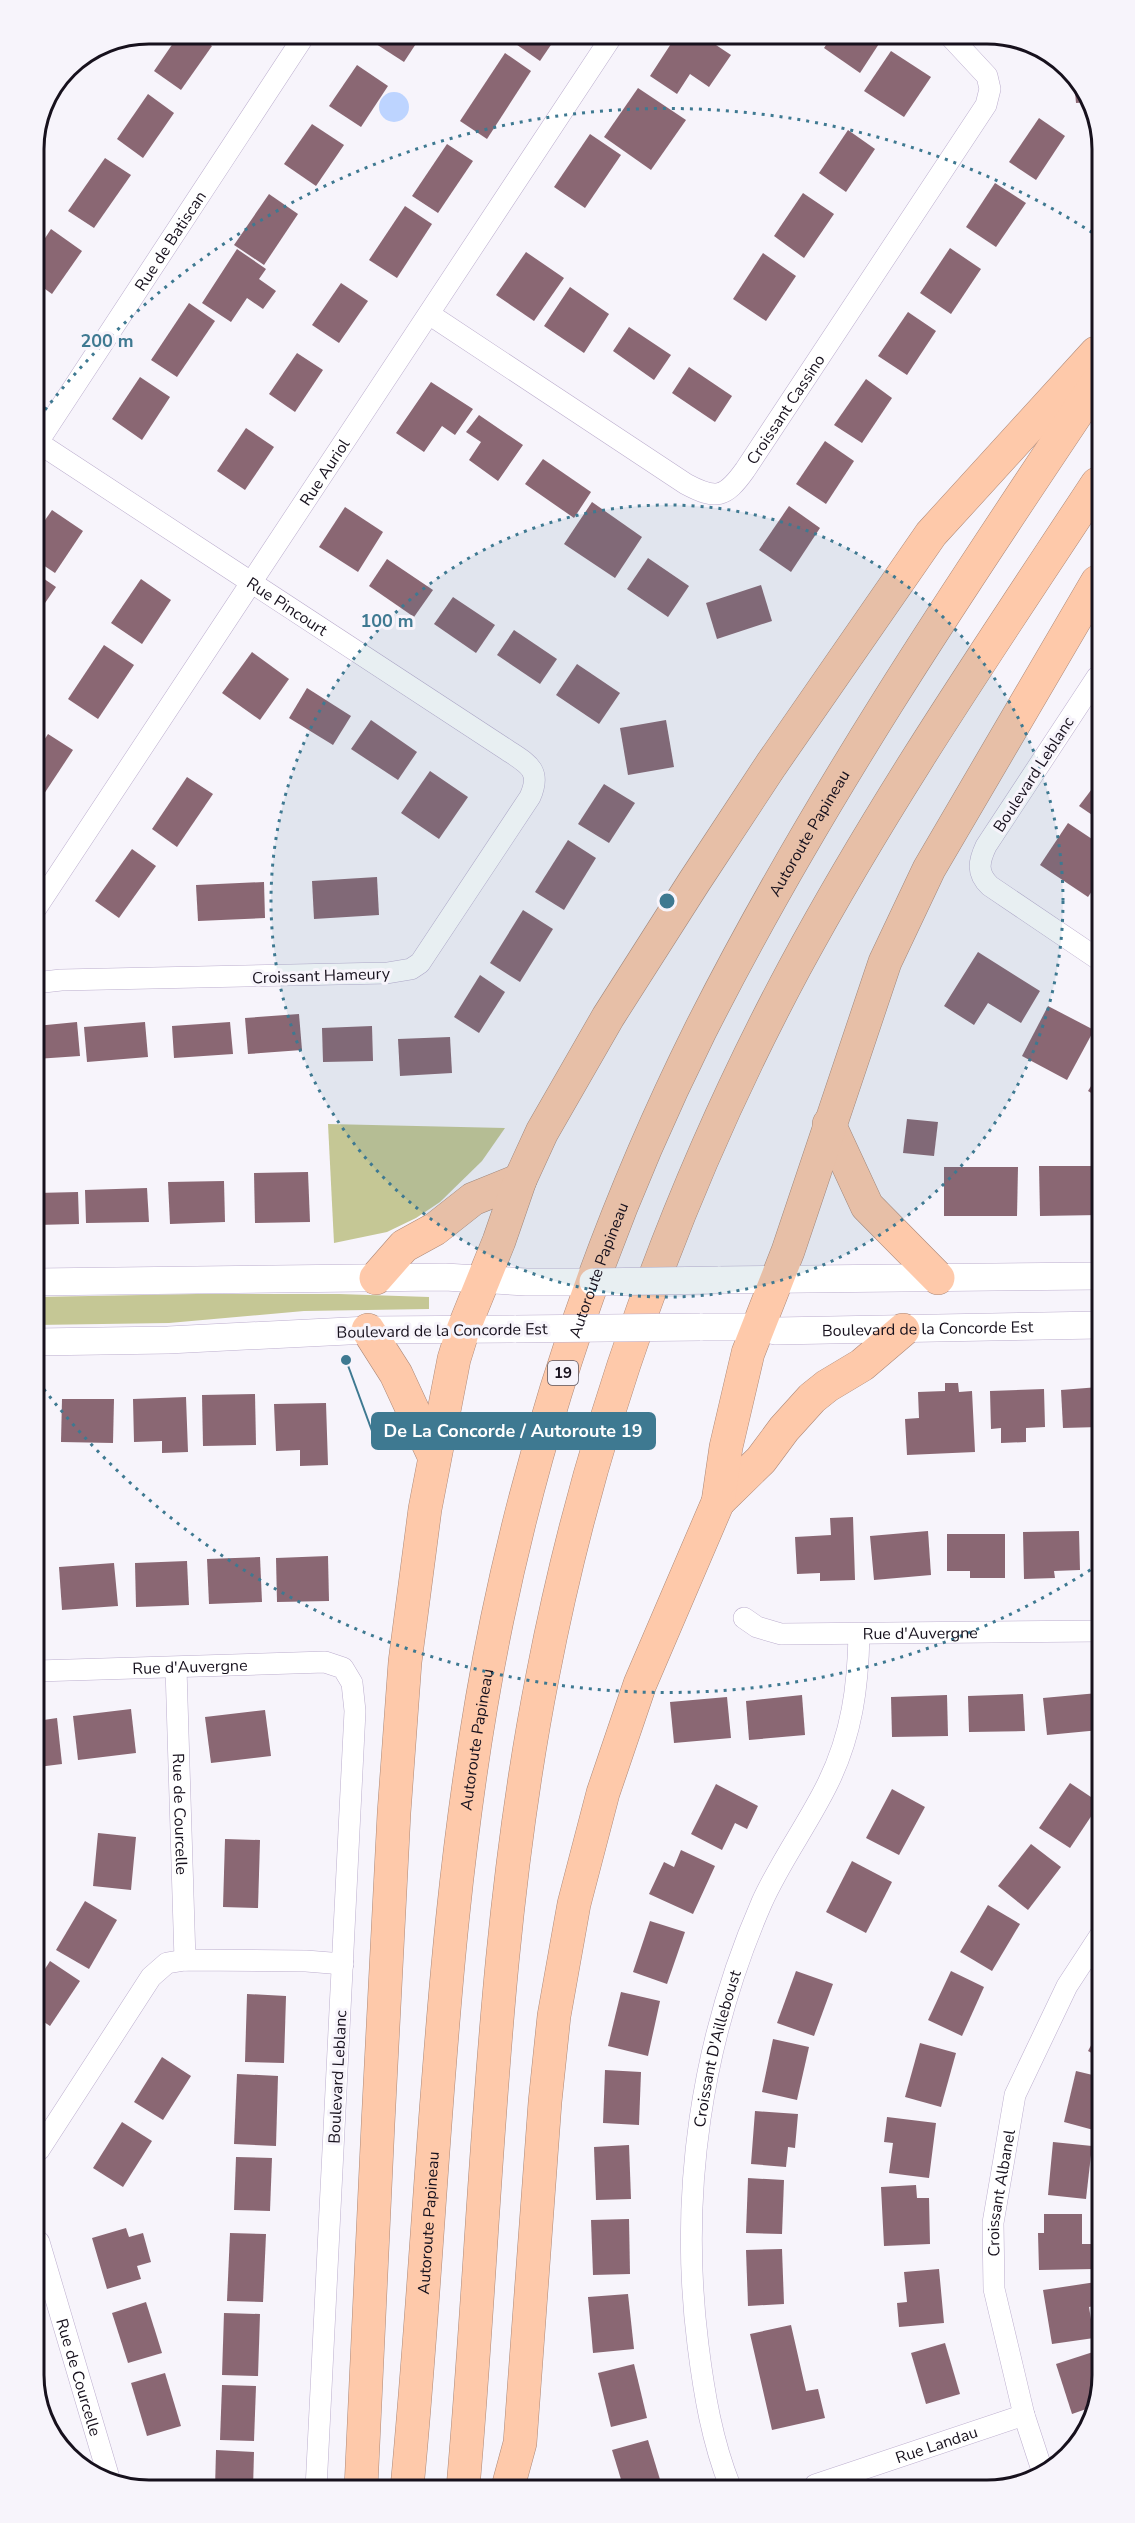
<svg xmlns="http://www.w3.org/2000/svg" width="1135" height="2523" viewBox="0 0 1135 2523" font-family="'Nunito Sans',sans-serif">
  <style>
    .green { fill: #c5c795 }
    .water { fill: #bdd4ff }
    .building { fill: #8a6773 }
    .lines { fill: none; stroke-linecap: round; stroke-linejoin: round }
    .minor-casing { stroke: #bcaece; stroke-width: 22 }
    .tertiary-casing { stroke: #bcaece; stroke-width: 28 }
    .motorway-casing { stroke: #ad8979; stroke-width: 34 }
    .minor { stroke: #fff; stroke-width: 21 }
    .tertiary { stroke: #fff; stroke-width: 27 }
    .motorway { stroke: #fec9aa; stroke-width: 33 }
    .tertiary-bridge-casing { stroke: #bcaece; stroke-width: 28; stroke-linecap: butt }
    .tertiary-bridge { stroke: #fff; stroke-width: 27 }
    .ring { fill: none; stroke: #3e7991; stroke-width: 3; stroke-dasharray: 3 6 }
    .labels { text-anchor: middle; stroke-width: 6; stroke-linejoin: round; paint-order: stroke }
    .shield { fill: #f7f4fb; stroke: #5a5560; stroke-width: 1.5 }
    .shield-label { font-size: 15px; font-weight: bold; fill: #17111d }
    .street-label { font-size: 16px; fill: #17111d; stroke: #f7f4fb }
    .rim { fill: none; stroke: #17111d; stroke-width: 3 }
    .centre { fill: #3e7991; stroke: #f7f4fb; stroke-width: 3 }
    .ring-label { font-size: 18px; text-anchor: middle; font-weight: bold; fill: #3e7991; stroke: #f7f4fb; stroke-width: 6; stroke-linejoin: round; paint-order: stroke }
    .leader { fill: none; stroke: #3e7991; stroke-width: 2 }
    .callout-dot { fill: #3e7991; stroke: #f7f4fb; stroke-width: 2 }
    .callout { fill: #3e7991; stroke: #3e7991; stroke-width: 2 }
    .callout-label { font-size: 18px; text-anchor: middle; font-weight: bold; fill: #fff }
  </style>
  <rect width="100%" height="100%" fill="#f7f4fb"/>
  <g class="green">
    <path d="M328,1124L505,1128L482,1161L440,1202L416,1218L387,1232L334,1243Z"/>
    <path d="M196,1294H339L429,1297V1309L304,1311L169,1323L36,1325V1297Z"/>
  </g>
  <circle class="water" cx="394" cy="107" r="15"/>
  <g class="building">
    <path d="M180,33H194L212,46L181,90L154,71Z"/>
    <path d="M379,33H423L404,62L373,42Z"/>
    <path d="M500,33H559L540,61Z"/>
    <path d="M678,33H698L731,55L709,87L690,74L677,94L650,76Z"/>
    <path d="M834,33H886L860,73L824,48Z"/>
    <path d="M891,51L931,77L904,117L864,91Z"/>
    <path d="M505,53L531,71L487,139L460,121Z"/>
    <path d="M357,65L388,86L361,127L329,106Z"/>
    <path d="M1074,81L1089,102L1076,103Z"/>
    <path d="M638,88L686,120L651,170L604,137Z"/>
    <path d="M148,94L174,113L143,158L117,139Z"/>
    <path d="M1039,118L1065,136L1036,180L1009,162Z"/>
    <path d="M312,124L344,145L316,186L284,164Z"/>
    <path d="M848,130L875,149L846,192L819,173Z"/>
    <path d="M590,134L621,155L585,208L554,187Z"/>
    <path d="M447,144L473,161L438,213L412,196Z"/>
    <path d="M105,158L131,175L94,228L68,211Z"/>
    <path d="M995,183L1026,203L996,247L966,227Z"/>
    <path d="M803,193L834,214L804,258L774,236Z"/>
    <path d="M269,194L298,214L264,265L234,245Z"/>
    <path d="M405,206L432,224L397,278L369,260Z"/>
    <path d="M51,229L82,251L52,294L34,281V255Z"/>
    <path d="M950,248L981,269L951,314L920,293Z"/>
    <path d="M237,249L266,269L259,279L276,291L263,309L247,298L231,322L202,303Z"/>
    <path d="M526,252L564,278L534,321L496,295Z"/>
    <path d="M763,253L796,276L766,321L733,299Z"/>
    <path d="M341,283L368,301L339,343L312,325Z"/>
    <path d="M570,287L609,314L584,353L544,326Z"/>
    <path d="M189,303L215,321L177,377L151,360Z"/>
    <path d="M34,307L41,312L34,322Z"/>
    <path d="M908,312L936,331L907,375L878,356Z"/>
    <path d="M629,327L671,355L654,380L613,351Z"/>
    <path d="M297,353L323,370L295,412L269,394Z"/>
    <path d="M689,367L732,396L715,422L672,393Z"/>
    <path d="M140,377L170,397L142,440L112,419Z"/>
    <path d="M866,379L892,398L862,443L834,425Z"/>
    <path d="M431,382L473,409L455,435L442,426L424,452L396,433Z"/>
    <path d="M479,415L523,445L498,481L469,460L481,442L466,432Z"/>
    <path d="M246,428L274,447L245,490L217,471Z"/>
    <path d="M825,441L854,461L826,504L796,484Z"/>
    <path d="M543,459L591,492L574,518L525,484Z"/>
    <path d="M592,502L642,537L615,578L564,544Z"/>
    <path d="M789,506L820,528L791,572L759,550Z"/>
    <path d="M345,507L383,532L358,572L319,547Z"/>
    <path d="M52,510L83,531L55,573L34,559V536Z"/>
    <path d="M648,558L689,586L668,617L627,589Z"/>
    <path d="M387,559L433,590L414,617L369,586Z"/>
    <path d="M34,572L56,587L34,619Z"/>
    <path d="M141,579L171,600L142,644L111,623Z"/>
    <path d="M761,585L772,621L717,639L706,603Z"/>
    <path d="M453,597L495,625L476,653L434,624Z"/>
    <path d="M514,630L557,659L540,684L497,655Z"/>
    <path d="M104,645L134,665L98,719L68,699Z"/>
    <path d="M252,652L289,679L260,720L222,693Z"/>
    <path d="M577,664L620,693L599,724L556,695Z"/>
    <path d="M307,688L351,716L333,745L289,718Z"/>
    <path d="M371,720L417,752L398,780L351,749Z"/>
    <path d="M666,720L674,767L628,775L620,728Z"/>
    <path d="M48,734L73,750L38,803L35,801V754Z"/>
    <path d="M430,771L468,797L439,839L401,813Z"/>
    <path d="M187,777L213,794L177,847L152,829Z"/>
    <path d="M1098,781V819L1079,806Z"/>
    <path d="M604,784L635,803L609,843L578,824Z"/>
    <path d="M1068,823L1098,843V882L1088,897L1040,865Z"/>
    <path d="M568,840L596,858L564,910L535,892Z"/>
    <path d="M132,849L156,866L119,918L95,901Z"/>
    <path d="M377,877L379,915L314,919L312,881Z"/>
    <path d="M264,882L265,918L198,921L196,885Z"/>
    <path d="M523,910L553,929L520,982L490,963Z"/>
    <path d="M978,952L1040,991L1021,1023L988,1003L974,1025L944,1006Z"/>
    <path d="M480,975L505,992L479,1033L454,1017Z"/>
    <path d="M1048,1006L1094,1030L1067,1080L1022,1056Z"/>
    <path d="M299,1014L302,1050L248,1054L245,1018Z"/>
    <path d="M77,1022L80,1056L36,1059V1026Z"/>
    <path d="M145,1022L148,1057L87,1062L84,1027Z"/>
    <path d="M230,1022L233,1054L174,1058L172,1026Z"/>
    <path d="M372,1026L373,1061L323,1062L322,1028Z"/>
    <path d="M450,1037L452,1073L400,1076L398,1039Z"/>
    <path d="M1098,1075V1097L1088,1091Z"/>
    <path d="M907,1119L938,1122L934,1156L903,1153Z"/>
    <path d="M1039,1166H1099V1215L1040,1216Z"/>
    <path d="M944,1167H1018L1017,1216H944Z"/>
    <path d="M308,1172L310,1222L255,1223L254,1173Z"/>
    <path d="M224,1181L225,1222L170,1224L168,1182Z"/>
    <path d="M147,1188L149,1222L86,1223L85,1190Z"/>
    <path d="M78,1192L79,1224L36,1225V1193Z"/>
    <path d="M945,1383H958L959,1392L972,1391L975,1452L907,1455L905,1419L919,1418L918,1392L945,1391Z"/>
    <path d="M1099,1387V1427L1063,1428L1061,1390Z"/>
    <path d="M1044,1389L1045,1427L1026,1428V1442L1001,1443V1428L991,1429L990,1391Z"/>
    <path d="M255,1394L256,1445L203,1446L202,1395Z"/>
    <path d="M186,1397L188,1452L162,1453V1441L134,1442L133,1399Z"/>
    <path d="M62,1399H114L113,1443L61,1442Z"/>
    <path d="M326,1403L328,1465L300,1466V1450L276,1451L274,1404Z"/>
    <path d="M37,1404H41L42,1447H37Z"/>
    <path d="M853,1517L855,1580L820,1581V1573L797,1574L795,1537L831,1535L830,1518Z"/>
    <path d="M928,1531L931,1575L874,1580L870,1536Z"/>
    <path d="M1079,1531L1080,1570L1054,1571L1055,1578L1024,1579L1023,1532Z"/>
    <path d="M947,1534H1005V1578H970V1571H947Z"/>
    <path d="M1096,1537H1100V1555H1098Z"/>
    <path d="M328,1556L329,1601L277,1602L276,1558Z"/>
    <path d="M260,1557L262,1602L209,1604L207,1559Z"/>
    <path d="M187,1561L189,1605L136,1607L135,1563Z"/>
    <path d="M114,1563L118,1606L62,1610L59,1567Z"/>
    <path d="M37,1575H44L45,1611H37Z"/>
    <path d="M1098,1693L1100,1730L1047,1735L1043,1698Z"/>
    <path d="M1023,1694L1025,1731L969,1732L968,1696Z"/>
    <path d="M802,1695L805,1735L749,1740L746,1701Z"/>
    <path d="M947,1695L948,1736L892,1737L891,1697Z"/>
    <path d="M727,1697L731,1738L674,1743L670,1702Z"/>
    <path d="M131,1709L136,1753L78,1760L73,1716Z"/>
    <path d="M265,1710L271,1756L211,1763L205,1717Z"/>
    <path d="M57,1718L62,1764L38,1767L37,1721Z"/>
    <path d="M1070,1783L1100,1803L1070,1848L1039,1828Z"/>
    <path d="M716,1784L758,1806L747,1829L735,1823L722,1850L691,1834Z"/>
    <path d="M892,1789L925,1807L899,1855L866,1838Z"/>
    <path d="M98,1833L136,1837L131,1890L93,1886Z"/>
    <path d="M225,1839L260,1840L258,1908L223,1907Z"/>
    <path d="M1031,1844L1061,1867L1028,1910L998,1886Z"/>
    <path d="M681,1850L715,1866L693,1914L649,1894L664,1862L674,1867Z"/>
    <path d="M852,1861L892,1882L866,1933L826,1912Z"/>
    <path d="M85,1901L117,1920L89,1969L56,1950Z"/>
    <path d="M988,1905L1020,1924L992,1971L960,1952Z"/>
    <path d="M650,1921L685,1932L667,1984L633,1972Z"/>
    <path d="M50,1961L80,1981L50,2026L38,2018V1980Z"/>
    <path d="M796,1971L833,1984L814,2036L777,2023Z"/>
    <path d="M951,1971L984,1987L962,2036L928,2020Z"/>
    <path d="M621,1992L660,2001L648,2056L608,2046Z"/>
    <path d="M247,1994L286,1996L284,2063L245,2062Z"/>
    <path d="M1101,2027V2058L1088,2051Z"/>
    <path d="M773,2039L809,2047L797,2100L762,2092Z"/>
    <path d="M920,2043L956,2053L941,2107L905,2097Z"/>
    <path d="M162,2057L191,2076L163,2120L134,2102Z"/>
    <path d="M605,2070L641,2072L639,2125L603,2123Z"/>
    <path d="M1076,2071L1101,2077V2132L1064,2122Z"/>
    <path d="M237,2074L278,2076L276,2146L234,2144Z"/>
    <path d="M755,2111L798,2114L795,2148L788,2147L786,2167L751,2164Z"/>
    <path d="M887,2117L936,2123L929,2178L889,2173L893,2143L884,2142Z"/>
    <path d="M122,2122L152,2141L123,2187L93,2168Z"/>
    <path d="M1053,2142L1092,2146L1086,2199L1048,2195Z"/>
    <path d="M629,2145L631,2199L596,2200L594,2147Z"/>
    <path d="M236,2157L272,2158L270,2211L234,2210Z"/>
    <path d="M748,2178L784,2180L782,2234L746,2233Z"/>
    <path d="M916,2185L917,2198H929L930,2244L884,2246L881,2187Z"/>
    <path d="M1044,2214H1082V2244H1095V2269L1039,2270L1038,2233H1044Z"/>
    <path d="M629,2219L630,2274L593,2275L591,2220Z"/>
    <path d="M126,2228L129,2237L143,2233L151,2262L137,2266L141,2279L107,2289L92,2238Z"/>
    <path d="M230,2233L266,2234L263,2302L227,2301Z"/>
    <path d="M782,2249L784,2304L748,2306L746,2250Z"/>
    <path d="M939,2269L944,2323L899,2327L897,2303L907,2302L904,2272Z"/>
    <path d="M1096,2282L1099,2305L1089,2307L1094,2338L1052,2344L1043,2290Z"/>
    <path d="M628,2294L634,2349L593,2353L588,2297Z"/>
    <path d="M146,2302L162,2353L128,2363L112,2313Z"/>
    <path d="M224,2313L260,2314L258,2376L222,2375Z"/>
    <path d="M791,2325L806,2391L818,2389L825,2418L772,2430L750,2334Z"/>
    <path d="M945,2343L960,2394L926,2404L911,2353Z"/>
    <path d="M1093,2352L1101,2378L1092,2407L1072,2414L1056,2364Z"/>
    <path d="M634,2364L647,2418L611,2427L598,2373Z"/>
    <path d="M165,2373L181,2426L147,2436L131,2383Z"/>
    <path d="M222,2385L256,2386L254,2441L220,2440Z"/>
    <path d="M648,2440L662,2486H623L612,2450Z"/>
    <path d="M216,2450L254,2452L253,2489H215Z"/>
    <path d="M987,2479L989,2484H975Z"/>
  </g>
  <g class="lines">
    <defs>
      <g id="minor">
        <path id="s1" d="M429,314L686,484C716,500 725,498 745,470L986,105L990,89L987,76L947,33"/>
        <path id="s2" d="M34,440L507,750C528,764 542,770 530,797L420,963L411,969L387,973L61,980L35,983"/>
        <path id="s3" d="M34,448L306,33"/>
        <path d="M1097,677L986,846C979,861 976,873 990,886L1098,959"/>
        <path id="s4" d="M35,910L614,33"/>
        <path id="s5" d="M744,1618L757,1627L781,1634L1100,1631"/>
        <path id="s6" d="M176,1668L185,1960"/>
        <path id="s7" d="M37,1671L325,1662L343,1668L352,1683L355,1711L316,2489"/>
        <path d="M39,2150L151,1977L167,1963L185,1960L306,1961L343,1964"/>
        <path id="s8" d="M39,2242L109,2478"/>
        <path id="s9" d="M1042,2470L1024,2415L994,2289L993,2223L1015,2095L1067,1986L1101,1934"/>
        <path id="s10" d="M815,2485L1024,2415"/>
        <path id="s11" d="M730,2486C712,2441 704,2393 698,2345C679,2194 701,2041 762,1902C781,1860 808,1824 828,1783C852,1734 858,1687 859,1634"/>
      </g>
      <g id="tertiary">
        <path d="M718,1280L1099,1276"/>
        <path d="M36,1282L445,1277L526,1282H593"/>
        <path id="s12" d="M700,1327H758L776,1331L1099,1325"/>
        <path d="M36,1342L168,1340L368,1330L516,1329"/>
      </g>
      <g id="motorway">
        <path d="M829,1124L867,1206L938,1278"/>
        <path d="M376,1278L404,1246L435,1229L473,1199L520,1180"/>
        <path d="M368,1330L396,1374L434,1456"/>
        <path d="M718,1502L761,1460L784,1429L812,1398L827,1386L862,1365L903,1330"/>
        <path d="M508,2487L520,2443L545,2102L554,2016L574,1904L603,1793L640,1684L718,1502L726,1447L748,1353L788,1251L885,962L929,869L1097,582"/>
        <path d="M361,2488L378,2124L394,1813L405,1662L425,1509L454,1359L463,1330L499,1241L520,1180L542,1132L608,1017L694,882L771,765L931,534L1096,353"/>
        <path id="s13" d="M407,2488C435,2198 438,1906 497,1620C539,1417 608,1216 700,1031C814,805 956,593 1097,383"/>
        <path d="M463,2488C487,2216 490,1942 543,1674C590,1429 677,1187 795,967C885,800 993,642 1097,484"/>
      </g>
    </defs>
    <use href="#minor" class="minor-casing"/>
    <use href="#tertiary" class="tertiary-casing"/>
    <use href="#motorway" class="motorway-casing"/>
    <use href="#minor" class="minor"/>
    <use href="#tertiary" class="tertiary"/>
    <use href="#motorway" class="motorway"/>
    <defs>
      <g id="tertiary-bridge">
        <path d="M593,1282L718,1280"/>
        <path d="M516,1329L700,1327"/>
      </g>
    </defs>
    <use href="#tertiary-bridge" class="tertiary-bridge-casing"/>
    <use href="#tertiary-bridge" class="tertiary-bridge"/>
  </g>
  <circle cx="667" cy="901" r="396" fill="#3e7991" fill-opacity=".12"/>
  <g class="ring">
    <circle cx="667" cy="901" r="396"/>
    <path d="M1098 1565A792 792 0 0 1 39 1383M34 424A792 792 0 0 1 1093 233"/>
  </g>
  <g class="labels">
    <rect class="shield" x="548" y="1361" width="30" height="24" rx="4.5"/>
    <g class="shield-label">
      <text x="563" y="1378">19</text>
    </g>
    <g class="street-label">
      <text dy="6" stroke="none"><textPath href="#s3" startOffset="248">Rue de Batiscan</textPath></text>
      <text dy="6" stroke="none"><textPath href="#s1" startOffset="452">Croissant Cassino</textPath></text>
      <text dy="6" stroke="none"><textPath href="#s4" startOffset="525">Rue Auriol</textPath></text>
      <text dy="6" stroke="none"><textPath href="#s2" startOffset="303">Rue Pincourt</textPath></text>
      <text transform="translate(1033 774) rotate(-57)" y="6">Boulevard Leblanc</text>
      <text dy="6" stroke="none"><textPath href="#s13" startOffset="1724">Autoroute Papineau</textPath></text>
      <text transform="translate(321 975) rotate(-2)" y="6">Croissant Hameury</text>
      <text dy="6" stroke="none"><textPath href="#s13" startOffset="1238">Autoroute Papineau</textPath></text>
      <text dy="6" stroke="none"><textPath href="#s12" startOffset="228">Boulevard de la Concorde Est</textPath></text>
      <text transform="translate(442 1330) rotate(-1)" y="6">Boulevard de la Concorde Est</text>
      <text dy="6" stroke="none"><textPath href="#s5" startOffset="180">Rue d'Auvergne</textPath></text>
      <text dy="6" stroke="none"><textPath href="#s7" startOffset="153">Rue d'Auvergne</textPath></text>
      <text dy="6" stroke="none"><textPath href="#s13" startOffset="752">Autoroute Papineau</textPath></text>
      <text dy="6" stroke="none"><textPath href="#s6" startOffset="146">Rue de Courcelle</textPath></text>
      <text dy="6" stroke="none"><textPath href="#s11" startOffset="444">Croissant D'Ailleboust</textPath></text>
      <text transform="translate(337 2077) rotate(-87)" y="6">Boulevard Leblanc</text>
      <text dy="6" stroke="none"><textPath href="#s9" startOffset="284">Croissant Albanel</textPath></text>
      <text dy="6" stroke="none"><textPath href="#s13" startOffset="266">Autoroute Papineau</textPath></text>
      <text dy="6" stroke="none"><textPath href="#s8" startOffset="141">Rue de Courcelle</textPath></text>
      <text dy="6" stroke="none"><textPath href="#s10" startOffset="128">Rue Landau</textPath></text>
    </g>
  </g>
  <path d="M0 0H1135V2523H0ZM149 44H987A105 105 0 0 1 1092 149V2375A105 105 0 0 1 987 2480H149A105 105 0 0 1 44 2375V149A105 105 0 0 1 149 44Z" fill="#f7f4fb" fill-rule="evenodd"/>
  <path class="rim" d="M149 44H987A105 105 0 0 1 1092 149V2375A105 105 0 0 1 987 2480H149A105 105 0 0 1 44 2375V149A105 105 0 0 1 149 44Z"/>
  <circle cx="667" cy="901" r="9" class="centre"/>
  <g class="ring-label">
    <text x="107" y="347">200 m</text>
    <text x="387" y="627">100 m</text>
  </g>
  <path class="leader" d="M346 1360L372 1431"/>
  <circle class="callout-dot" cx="346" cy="1360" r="6"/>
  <rect class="callout" x="372" y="1413" width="283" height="36" rx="6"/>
  <g class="callout-label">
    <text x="513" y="1437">De La Concorde / Autoroute 19</text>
  </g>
</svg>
